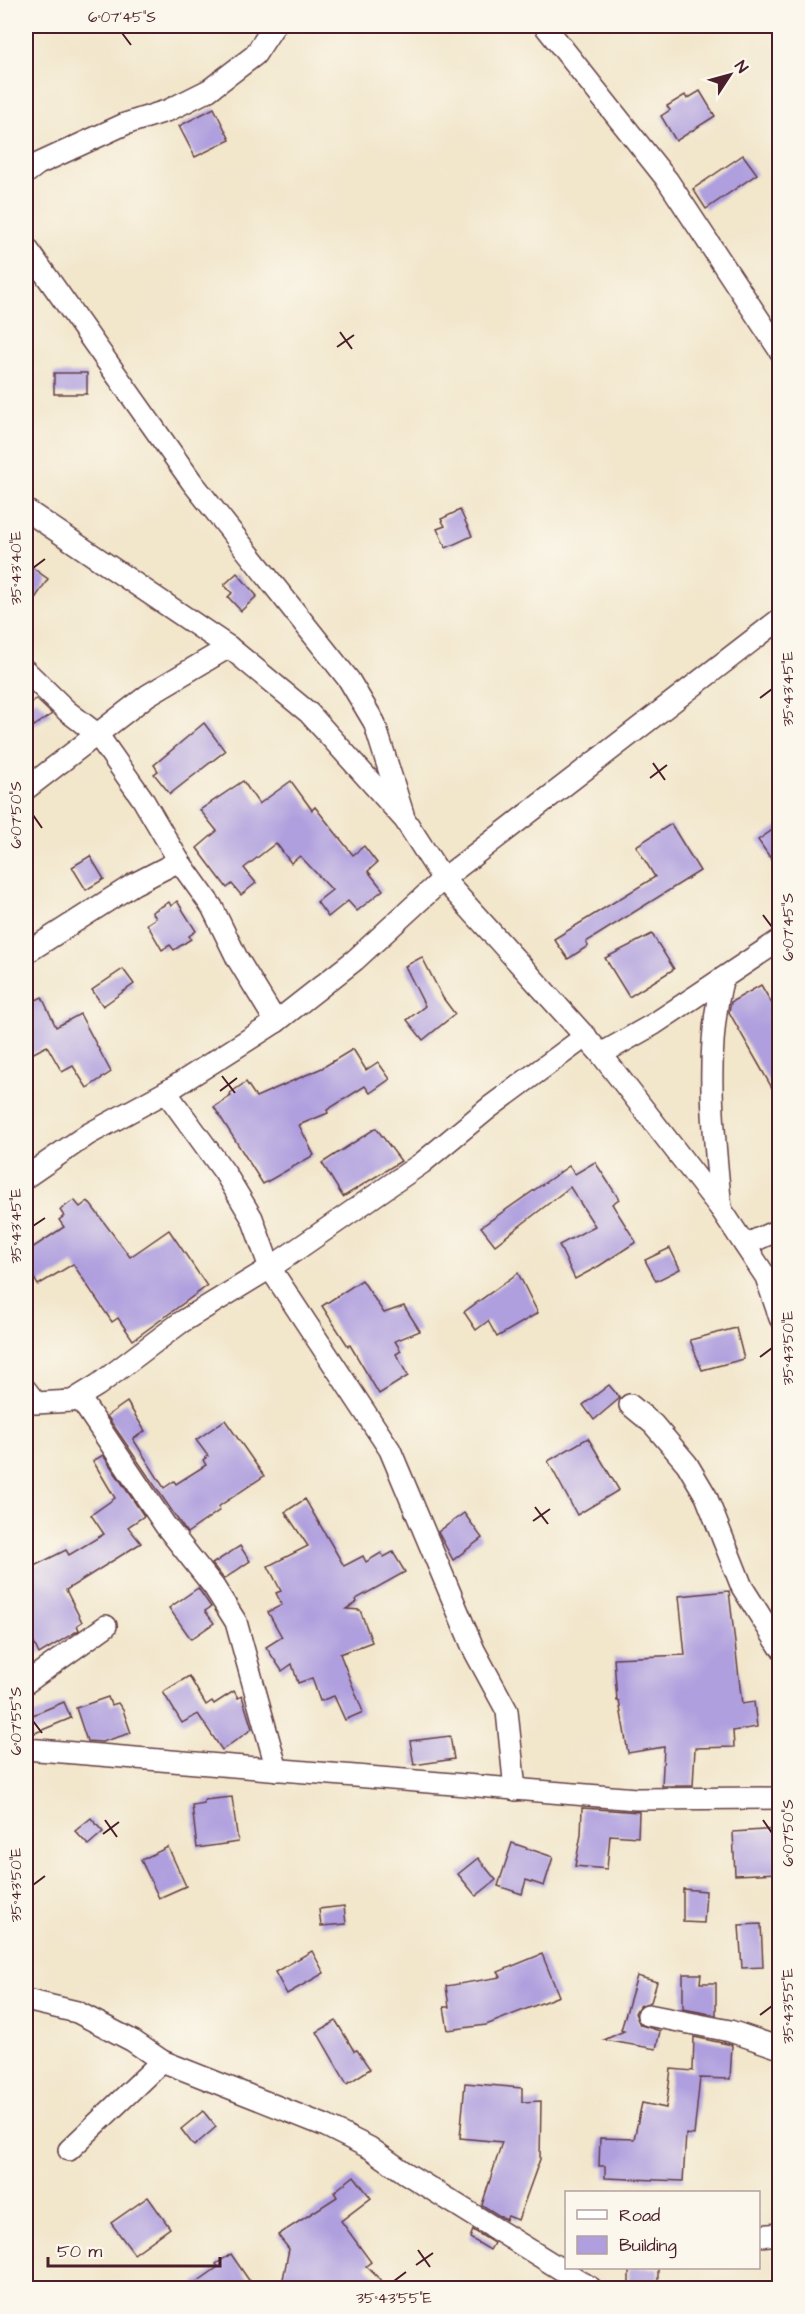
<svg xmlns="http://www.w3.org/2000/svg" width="805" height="2314" viewBox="0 0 805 2314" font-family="'Architects Daughter',sans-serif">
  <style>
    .building { fill: #af9fde }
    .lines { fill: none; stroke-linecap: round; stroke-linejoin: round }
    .street-casing { stroke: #633d43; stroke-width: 24 }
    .street { stroke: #fff; stroke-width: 21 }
    .ticks { fill: none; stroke: #4a1f2b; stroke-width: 2 }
    .neatline { fill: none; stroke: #4a1f2b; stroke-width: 2 }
    .ticks-label { font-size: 15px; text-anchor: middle; fill: #4a1f2b }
  </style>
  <rect width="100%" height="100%" fill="#fbf7ec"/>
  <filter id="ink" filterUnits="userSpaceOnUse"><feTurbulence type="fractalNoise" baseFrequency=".0167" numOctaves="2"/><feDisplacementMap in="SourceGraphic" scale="12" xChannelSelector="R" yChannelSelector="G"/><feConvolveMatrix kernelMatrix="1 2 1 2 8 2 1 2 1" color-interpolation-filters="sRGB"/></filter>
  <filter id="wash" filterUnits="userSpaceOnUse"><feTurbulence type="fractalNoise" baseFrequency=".008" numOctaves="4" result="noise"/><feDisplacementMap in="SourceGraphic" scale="24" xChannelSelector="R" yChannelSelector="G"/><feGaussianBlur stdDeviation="1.35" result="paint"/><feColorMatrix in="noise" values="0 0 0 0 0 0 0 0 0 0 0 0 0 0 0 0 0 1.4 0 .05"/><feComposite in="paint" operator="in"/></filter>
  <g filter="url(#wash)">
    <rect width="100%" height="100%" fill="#f2e6cb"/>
    <g id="blocks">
      <g class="building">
        <path d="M700,91L715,116L676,141L661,116L670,110L667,106L685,95L687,99Z"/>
        <path d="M214,108L230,140L195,157L179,126Z"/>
        <path d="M743,155L757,174L706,209L693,189Z"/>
        <rect x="54" y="373" width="33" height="21"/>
        <path d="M460,510L472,536L446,548L437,529L445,526L441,519Z"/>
        <path d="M26,563L48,579L26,612Z"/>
        <path d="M237,573L257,596L241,611L228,597L232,593L224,585Z"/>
        <path d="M36,699L52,714L34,726L26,715V707Z"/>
        <path d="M204,723L225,751L170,794L154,774L158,771L154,765Z"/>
        <path d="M243,781L259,804L291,781L312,810L315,807L353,855L364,846L377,863L368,871L383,890L357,911L348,901L328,917L317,902L332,890L300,856L291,863L276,843L244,868L256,883L241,895L232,884L227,888L197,848L217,831L200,810Z"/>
        <path d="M671,824L700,871L586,942L588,946L568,959L554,939L655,877L636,846Z"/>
        <path d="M780,825V872L758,840Z"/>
        <path d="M90,856L104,879L86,890L72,867Z"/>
        <path d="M177,901L196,931L189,936L191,939L174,950L170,945L162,950L147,924L156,918L152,912L169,902L171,906Z"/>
        <path d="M652,934L674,969L629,997L605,958Z"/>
        <path d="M422,957L443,998L455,1014L423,1040L407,1020L425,1006L405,966Z"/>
        <path d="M123,969L134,984L103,1006L92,990Z"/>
        <path d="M761,985L780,1017V1102L729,1012L731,1002Z"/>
        <path d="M42,997L56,1027L80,1014L111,1072L87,1088L73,1066L62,1072L47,1046L26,1057V1005Z"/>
        <path d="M353,1049L366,1070L378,1062L390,1079L370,1093L365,1086L327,1110L328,1113L299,1125L314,1155L263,1184L214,1107L231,1096L230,1093L246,1082L256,1097L322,1068Z"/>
        <path d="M376,1128L401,1161L343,1197L322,1163Z"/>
        <path d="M595,1162L619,1199L612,1204L636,1242L599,1266L575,1279L559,1245L595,1226L570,1187L495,1245L481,1227L569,1166L575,1174Z"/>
        <path d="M74,1200L80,1207L88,1201L130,1257L169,1230L207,1286L133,1340L118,1318L112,1322L73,1264L38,1285L26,1264V1252L64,1227L59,1220L64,1216L60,1210Z"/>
        <path d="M670,1248L680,1269L656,1281L645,1260Z"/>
        <path d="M518,1273L538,1313L497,1337L488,1321L476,1330L464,1312Z"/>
        <path d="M362,1280L384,1313L404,1306L420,1331L395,1341L401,1351L396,1354L408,1376L379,1394L350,1345L348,1346L322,1306Z"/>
        <path d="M736,1328L744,1359L702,1370L690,1340Z"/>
        <path d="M609,1385L620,1398L594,1420L583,1405Z"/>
        <path d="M127,1402L145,1431L133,1439L164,1488L174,1481L176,1484L206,1465L203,1460L208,1456L196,1440L225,1420L264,1476L218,1507L220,1510L187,1533L107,1416Z"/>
        <path d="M588,1438L619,1490L577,1515L548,1461Z"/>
        <path d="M103,1455L144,1516L128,1527L141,1543L66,1590L82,1622L77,1625L79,1630L39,1654L26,1626V1570L66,1550L69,1555L104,1534L91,1515L115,1498L93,1461Z"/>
        <path d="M305,1499L344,1566L363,1556L366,1562L381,1553L384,1557L393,1552L405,1572L356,1599L357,1602L346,1609L360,1610L372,1642L340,1654L363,1712L345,1720L334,1696L320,1701L312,1678L298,1683L292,1664L282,1671L266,1647L282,1637L268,1612L282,1605L276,1593L281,1591L268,1566L308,1546L285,1512Z"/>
        <path d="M464,1513L482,1538L453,1560L438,1532Z"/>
        <path d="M240,1546L250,1561L224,1579L212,1564Z"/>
        <path d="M198,1588L211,1607L205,1611L214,1623L191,1639L169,1608Z"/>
        <path d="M729,1591L742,1704L754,1702L757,1727L733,1731L734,1747L695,1748L693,1786H662L664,1747L628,1753L619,1701H617L614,1658L685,1655L679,1596Z"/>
        <path d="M189,1676L206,1705L212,1701L214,1704L234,1691L238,1698L242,1696L252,1729L222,1750L198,1714L182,1723L163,1692Z"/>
        <path d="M108,1697L111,1705L118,1703L123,1710L131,1733L102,1742L87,1741L76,1708Z"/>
        <path d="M64,1702L71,1718L35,1733L28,1717Z"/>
        <path d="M450,1736L454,1759L414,1765L410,1741Z"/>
        <path d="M232,1797L238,1842L197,1848L192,1805L204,1803V1800Z"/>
        <path d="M582,1808L639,1812L638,1837L610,1835L607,1869L575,1866L581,1835Z"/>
        <path d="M91,1818L103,1832L88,1845L75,1831Z"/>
        <path d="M778,1829L780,1873L735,1875L733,1832Z"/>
        <path d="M512,1843L553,1857L544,1886L526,1880L522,1894L498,1886Z"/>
        <path d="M168,1847L186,1886L159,1898L141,1860Z"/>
        <path d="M478,1858L496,1880L476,1896L458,1874Z"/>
        <path d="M683,1889L706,1891L704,1923L683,1922Z"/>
        <path d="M344,1906L346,1924L321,1926L319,1909Z"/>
        <path d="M761,1924L763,1967L742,1968L739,1925Z"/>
        <path d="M312,1951L324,1973L287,1994L275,1972Z"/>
        <path d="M542,1954L559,1996L486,2025L448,2030L444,2007H449L446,1986L501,1977L498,1972Z"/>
        <path d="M683,1974H701L700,1983H716V2015L683,2009Z"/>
        <path d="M637,1976L657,1982L651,2002L639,2006L635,2013L640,2025L660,2031L656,2049L604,2040L624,2031L621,2030Z"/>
        <path d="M336,2021L354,2051L357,2050L370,2069L347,2084L317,2032Z"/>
        <path d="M694,2037L732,2045L730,2079L700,2078L694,2135L686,2134L683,2181L605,2178V2166H599L600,2138L634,2139L642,2103L666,2108L671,2069L693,2071Z"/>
        <path d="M465,2083L522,2088V2102L541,2101L540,2159L518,2220L508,2216L506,2220L482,2205L502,2142L460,2138Z"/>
        <path d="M203,2111L216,2127L194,2146L181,2129Z"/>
        <path d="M354,2176L371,2198L341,2221L371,2262L366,2266L390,2289H281L289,2249L278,2235L337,2197L334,2192Z"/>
        <path d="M148,2197L170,2228L134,2254L111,2223Z"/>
        <path d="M473,2230L494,2243L490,2250L470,2238Z"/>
        <path d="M231,2254L255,2289H187L218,2267L216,2264Z"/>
        <rect x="629" y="2268" width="29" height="21"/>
      </g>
    </g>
  </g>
  <g filter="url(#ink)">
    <use href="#blocks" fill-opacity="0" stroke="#633d43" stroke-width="1.5"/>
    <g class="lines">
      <defs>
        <g id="street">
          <path d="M545,26L668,181L780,351"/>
          <path d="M26,173L38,164L125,124L169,110L209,90L255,55L274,26"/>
          <path d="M26,247L192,482L349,680L374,722L403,814"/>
          <path d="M26,510L229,647L309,713L405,820L443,879L601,1054L721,1209L766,1277L780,1318"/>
          <path d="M26,671L67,711L97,734L142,798L179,861L212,907L237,958L276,1022"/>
          <path d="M26,789L148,695L229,647"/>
          <path d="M26,953L134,884L179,861"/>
          <path d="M601,1054L654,1024L780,940"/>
          <path d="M166,1092L225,1173L252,1218L270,1268L390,1450L474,1650L507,1711L515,1790"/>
          <path d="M26,1177L87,1135L166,1092L276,1022L355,960L443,879L780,619"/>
          <path d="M721,1209C714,1134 704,1055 722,981"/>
          <path d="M745,1245L780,1229"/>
          <path d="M26,1390L36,1403L72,1401L98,1385L180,1323L270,1268L422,1163L490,1107L586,1036"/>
          <path d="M79,1397L165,1525L214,1587L236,1622L277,1770"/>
          <path d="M630,1405L653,1424L687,1464L706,1496L742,1587L780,1647"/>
          <path d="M26,1683L106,1626"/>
          <path d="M26,1749L636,1799L780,1798"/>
          <path d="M26,2000L77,2012L133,2041L162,2061L326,2126L370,2148L404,2172L591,2288"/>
          <path d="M648,2015L730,2031L780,2048"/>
          <path d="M69,2150L162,2061"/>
          <path d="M758,2236L780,2234"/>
        </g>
      </defs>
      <use href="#street" class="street-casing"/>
      <use href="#street" class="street"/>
    </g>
  </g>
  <path class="ticks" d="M122,33L131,45M340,332L352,349M337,347L354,335M33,568L45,559M760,698L772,689M653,763L665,780M650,778L667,765M33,815L42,828M763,915L772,927M222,1076L235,1093M220,1091L237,1078M33,1226L45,1218M760,1357L772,1348M535,1507L548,1524M533,1521L550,1509M33,1721L42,1733M105,1820L117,1837M763,1820L772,1833M103,1834L119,1822M33,1885L45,1876M760,2015L772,2006M418,2250L430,2267M416,2265L433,2253M394,2281L406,2272"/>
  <rect width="805" height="2314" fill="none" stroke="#fbf7ec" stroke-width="66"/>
  <rect x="565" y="2191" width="195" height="78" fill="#fbf7ec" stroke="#b4a19f" stroke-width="1.5"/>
  <rect x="577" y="2210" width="30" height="9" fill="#ffffff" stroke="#b4a19f" stroke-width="1.5"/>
  <text x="619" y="2221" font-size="18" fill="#4a1f2b">Road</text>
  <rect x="577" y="2236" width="30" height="18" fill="#af9fde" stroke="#b4a19f" stroke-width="1.5"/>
  <text x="619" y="2251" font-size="18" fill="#4a1f2b">Building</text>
  <g transform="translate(730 75) rotate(54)" stroke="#fbf7ec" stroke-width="4.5" paint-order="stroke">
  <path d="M0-4.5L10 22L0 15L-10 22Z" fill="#4a1f2b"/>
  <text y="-9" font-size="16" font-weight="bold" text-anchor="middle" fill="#4a1f2b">N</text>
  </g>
  <path d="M48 2257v9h172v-9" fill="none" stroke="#4a1f2b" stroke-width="3"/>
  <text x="57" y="2257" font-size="18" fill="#4a1f2b" stroke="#fbf7ec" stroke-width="4.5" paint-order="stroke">50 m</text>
  <rect x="33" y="33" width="739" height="2248" class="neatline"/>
  <g class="ticks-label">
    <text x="122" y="22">6°07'45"S</text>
    <text transform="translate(16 568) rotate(-90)" y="5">35°43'40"E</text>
    <text transform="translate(788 689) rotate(-90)" y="5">35°43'45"E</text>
    <text transform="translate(16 815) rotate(-90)" y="5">6°07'50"S</text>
    <text transform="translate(788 927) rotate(-90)" y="5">6°07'45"S</text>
    <text transform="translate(16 1226) rotate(-90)" y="5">35°43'45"E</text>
    <text transform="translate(788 1348) rotate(-90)" y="5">35°43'50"E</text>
    <text transform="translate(16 1721) rotate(-90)" y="5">6°07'55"S</text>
    <text transform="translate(788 1833) rotate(-90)" y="5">6°07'50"S</text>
    <text transform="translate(16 1885) rotate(-90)" y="5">35°43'50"E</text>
    <text transform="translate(788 2006) rotate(-90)" y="5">35°43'55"E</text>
    <text x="394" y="2303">35°43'55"E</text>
  </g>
</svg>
